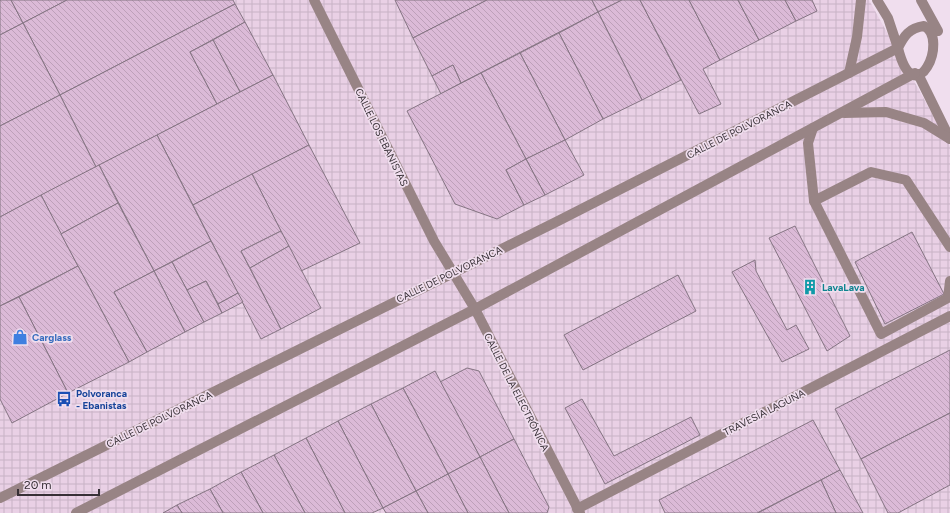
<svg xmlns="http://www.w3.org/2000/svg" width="950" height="513" viewBox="0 0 950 513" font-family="Figtree,sans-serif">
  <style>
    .industrial { fill: url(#industrial-grid) }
    .building { fill: url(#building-back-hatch); stroke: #847482 }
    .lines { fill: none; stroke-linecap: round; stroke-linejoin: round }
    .minor { stroke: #988485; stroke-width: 10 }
    .labels { text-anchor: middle; stroke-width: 3.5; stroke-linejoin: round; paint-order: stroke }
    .street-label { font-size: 10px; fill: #373036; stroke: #f0deee }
    .culture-label { font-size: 10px; font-weight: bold; fill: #0d838f; stroke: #f0deee; text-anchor: start }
    .shop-label { font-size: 10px; font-weight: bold; fill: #366cbe; stroke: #f0deee; text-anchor: start }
    .transit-label { font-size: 10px; font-weight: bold; fill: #164399; stroke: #f0deee; text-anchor: start }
  </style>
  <defs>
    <pattern id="industrial-grid" width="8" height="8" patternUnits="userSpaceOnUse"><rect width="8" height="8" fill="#e9d0e5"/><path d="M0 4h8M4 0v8" fill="none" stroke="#c8b3c5"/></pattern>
    <pattern id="building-back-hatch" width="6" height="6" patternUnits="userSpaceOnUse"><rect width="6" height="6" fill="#dbbad7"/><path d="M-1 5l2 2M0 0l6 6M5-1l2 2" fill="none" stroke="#bda0b9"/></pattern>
  </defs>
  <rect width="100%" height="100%" fill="#f0deee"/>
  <path class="industrial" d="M0,0H869L950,146V513H0Z"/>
  <g class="building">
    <path d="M0,0H11L23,23L0,35Z"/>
    <path d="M11,0H67L23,23Z"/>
    <path d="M67,0H233L235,4L60,95L23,23Z"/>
    <path d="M395,0H487L413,38Z"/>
    <path d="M487,0H592L598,12L461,83L453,65L432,76L413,38Z"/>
    <path d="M592,0H622L598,12Z"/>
    <path d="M622,0H640L681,80L642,100L598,12Z"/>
    <path d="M640,0H689L720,60L703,69L721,104L699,114Z"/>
    <path d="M689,0H738L759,40L720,60Z"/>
    <path d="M738,0H785L796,21L759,40Z"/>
    <path d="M785,0H812L817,11L796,21Z"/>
    <path d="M235,4L245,22L190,52L217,104L96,167L60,95Z"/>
    <path d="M598,12L642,100L603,119L559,33Z"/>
    <path d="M245,22L273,75L240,92L213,40Z"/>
    <path d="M23,23L60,95L0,126V35Z"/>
    <path d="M559,33L603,119L565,140L520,53Z"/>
    <path d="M213,40L240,92L217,104L190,52Z"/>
    <path d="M520,53L565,140L526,159L481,73Z"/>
    <path d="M453,65L461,83L441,94L432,76Z"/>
    <path d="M481,73L526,159L506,170L524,205L497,219L455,204L407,111Z"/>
    <path d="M273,75L309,145L193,205L157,135Z"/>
    <path d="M60,95L96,167L0,217V126Z"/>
    <path d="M157,135L211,241L154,271L99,165Z"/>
    <path d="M565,140L584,175L545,195L526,159Z"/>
    <path d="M309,145L360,243L301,271L252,174Z"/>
    <path d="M526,159L545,195L524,205L506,170Z"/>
    <path d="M99,165L118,203L61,234L41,195Z"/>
    <path d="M252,174L281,231L241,251L281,329L261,339L193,205Z"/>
    <path d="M41,195L78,266L0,306V217Z"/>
    <path d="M118,203L154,271L114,292L147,352L129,362L61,234Z"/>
    <path d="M795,226L850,336L827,351L769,238Z"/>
    <path d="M281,231L289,246L250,268L241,251Z"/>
    <path d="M912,232L944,294L885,324L855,262Z"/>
    <path d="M211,241L238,293L218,304L206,281L187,290L172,262Z"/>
    <path d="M289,246L321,308L281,329L250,268Z"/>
    <path d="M755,260L756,271L787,330L796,325L809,349L782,362L732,272Z"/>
    <path d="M172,262L204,322L185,332L154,271Z"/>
    <path d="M78,266L129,362L68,393L19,297Z"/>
    <path d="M154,271L185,332L147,352L114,292Z"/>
    <path d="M678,275L696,311L583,370L564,335Z"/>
    <path d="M206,281L222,313L204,322L187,290Z"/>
    <path d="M238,293L243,302L222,313L218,304Z"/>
    <path d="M19,297L68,393L12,423L0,399V306Z"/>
    <path d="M950,350V413L861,459L835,409Z"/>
    <path d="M467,368L479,371L514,439L480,457L440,382Z"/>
    <path d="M435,371L480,457L448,474L403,388Z"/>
    <path d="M403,388L448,474L416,491L371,404Z"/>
    <path d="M582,399L614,456L691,417L700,435L605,484L565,408Z"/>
    <path d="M371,404L416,491L383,508L338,421Z"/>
    <path d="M950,413V485L898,513H888L861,459Z"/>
    <path d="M813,420L840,470L757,513H665L659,500Z"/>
    <path d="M338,421L383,508L372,513H345L306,438Z"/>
    <path d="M306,438L345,513H305L274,455Z"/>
    <path d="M514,439L549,507L547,513H509L480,457Z"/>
    <path d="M274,455L305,513H263L241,472Z"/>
    <path d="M480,457L509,513H468L448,474Z"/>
    <path d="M840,470L863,513H836L821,480Z"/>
    <path d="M241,472L263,513H223L210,489Z"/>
    <path d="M448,474L468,513H428L416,491Z"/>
    <path d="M821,480L836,513H758Z"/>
    <path d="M210,489L223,513H182L177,505Z"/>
    <path d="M416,491L428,513H386L383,508Z"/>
    <path d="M177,505L182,513H163Z"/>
  </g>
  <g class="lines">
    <g class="minor">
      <path d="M314,0L434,241L475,309L580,513"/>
      <path d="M921,0L938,31"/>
      <path d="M924,26C950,38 915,116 898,48C904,36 909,28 924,26Z"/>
      <path d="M849,73L857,37L861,0"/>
      <path d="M918,74L950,139"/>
      <path d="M844,113L886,112L924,123L950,139"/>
      <path d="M813,128L808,143L814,201L881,334L948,298L950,281"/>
      <path d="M814,201L871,172L906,180L950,247"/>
      <path d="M0,498L558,221L898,48L888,18L877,0"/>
      <path d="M577,509L950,316"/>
      <path d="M76,513L475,309L915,73"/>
    </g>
  </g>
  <defs>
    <symbol id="building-bare" viewBox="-9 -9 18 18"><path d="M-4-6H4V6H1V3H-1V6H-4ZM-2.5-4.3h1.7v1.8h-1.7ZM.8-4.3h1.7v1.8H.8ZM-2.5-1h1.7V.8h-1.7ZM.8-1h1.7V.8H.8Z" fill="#0f9aa8" stroke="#f0deee" stroke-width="2.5" paint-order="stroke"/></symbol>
    <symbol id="shop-bare" viewBox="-9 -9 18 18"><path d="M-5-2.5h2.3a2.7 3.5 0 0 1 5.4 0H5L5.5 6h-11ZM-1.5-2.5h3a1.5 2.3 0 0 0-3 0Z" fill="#3f7fe0" stroke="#f0deee" stroke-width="2.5" paint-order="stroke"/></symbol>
    <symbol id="bus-bare" viewBox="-9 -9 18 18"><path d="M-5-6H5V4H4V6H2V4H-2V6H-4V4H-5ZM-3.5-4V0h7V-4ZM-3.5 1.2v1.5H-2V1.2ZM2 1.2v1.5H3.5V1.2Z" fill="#1a4fb4" stroke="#f0deee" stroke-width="2.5" paint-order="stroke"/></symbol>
  </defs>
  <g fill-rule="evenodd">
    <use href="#building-bare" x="799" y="276" width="22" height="22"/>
    <use href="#shop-bare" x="9" y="326" width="22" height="22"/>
    <use href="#bus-bare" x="53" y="388" width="22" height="22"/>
  </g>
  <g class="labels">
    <g class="street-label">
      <text transform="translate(739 129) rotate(-27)" y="4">CALLE DE POLVORANCA</text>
      <text transform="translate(382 137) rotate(64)" y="4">CALLE LOS EBANISTAS</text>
      <text transform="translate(449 274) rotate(-26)" y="4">CALLE DE POLVORANCA</text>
      <text transform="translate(517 392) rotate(63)" y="4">CALLE DE LA ELECTRÓNICA</text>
      <text transform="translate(764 412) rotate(-27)" y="4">TRAVESÍA LAGUNA</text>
      <text transform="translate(159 419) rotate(-26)" y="4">CALLE DE POLVORANCA</text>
    </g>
    <g class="culture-label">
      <text x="822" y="291">LavaLava</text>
    </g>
    <g class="shop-label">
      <text x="32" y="341">Carglass</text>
    </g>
    <g class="transit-label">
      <text x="76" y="397">Polvoranca<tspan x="76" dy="12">- Ebanistas</tspan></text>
    </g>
  </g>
  <path d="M18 489v6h81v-6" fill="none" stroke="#373036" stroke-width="2"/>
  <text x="24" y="489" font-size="12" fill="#373036" stroke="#f0deee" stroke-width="3" paint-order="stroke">20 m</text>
</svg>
